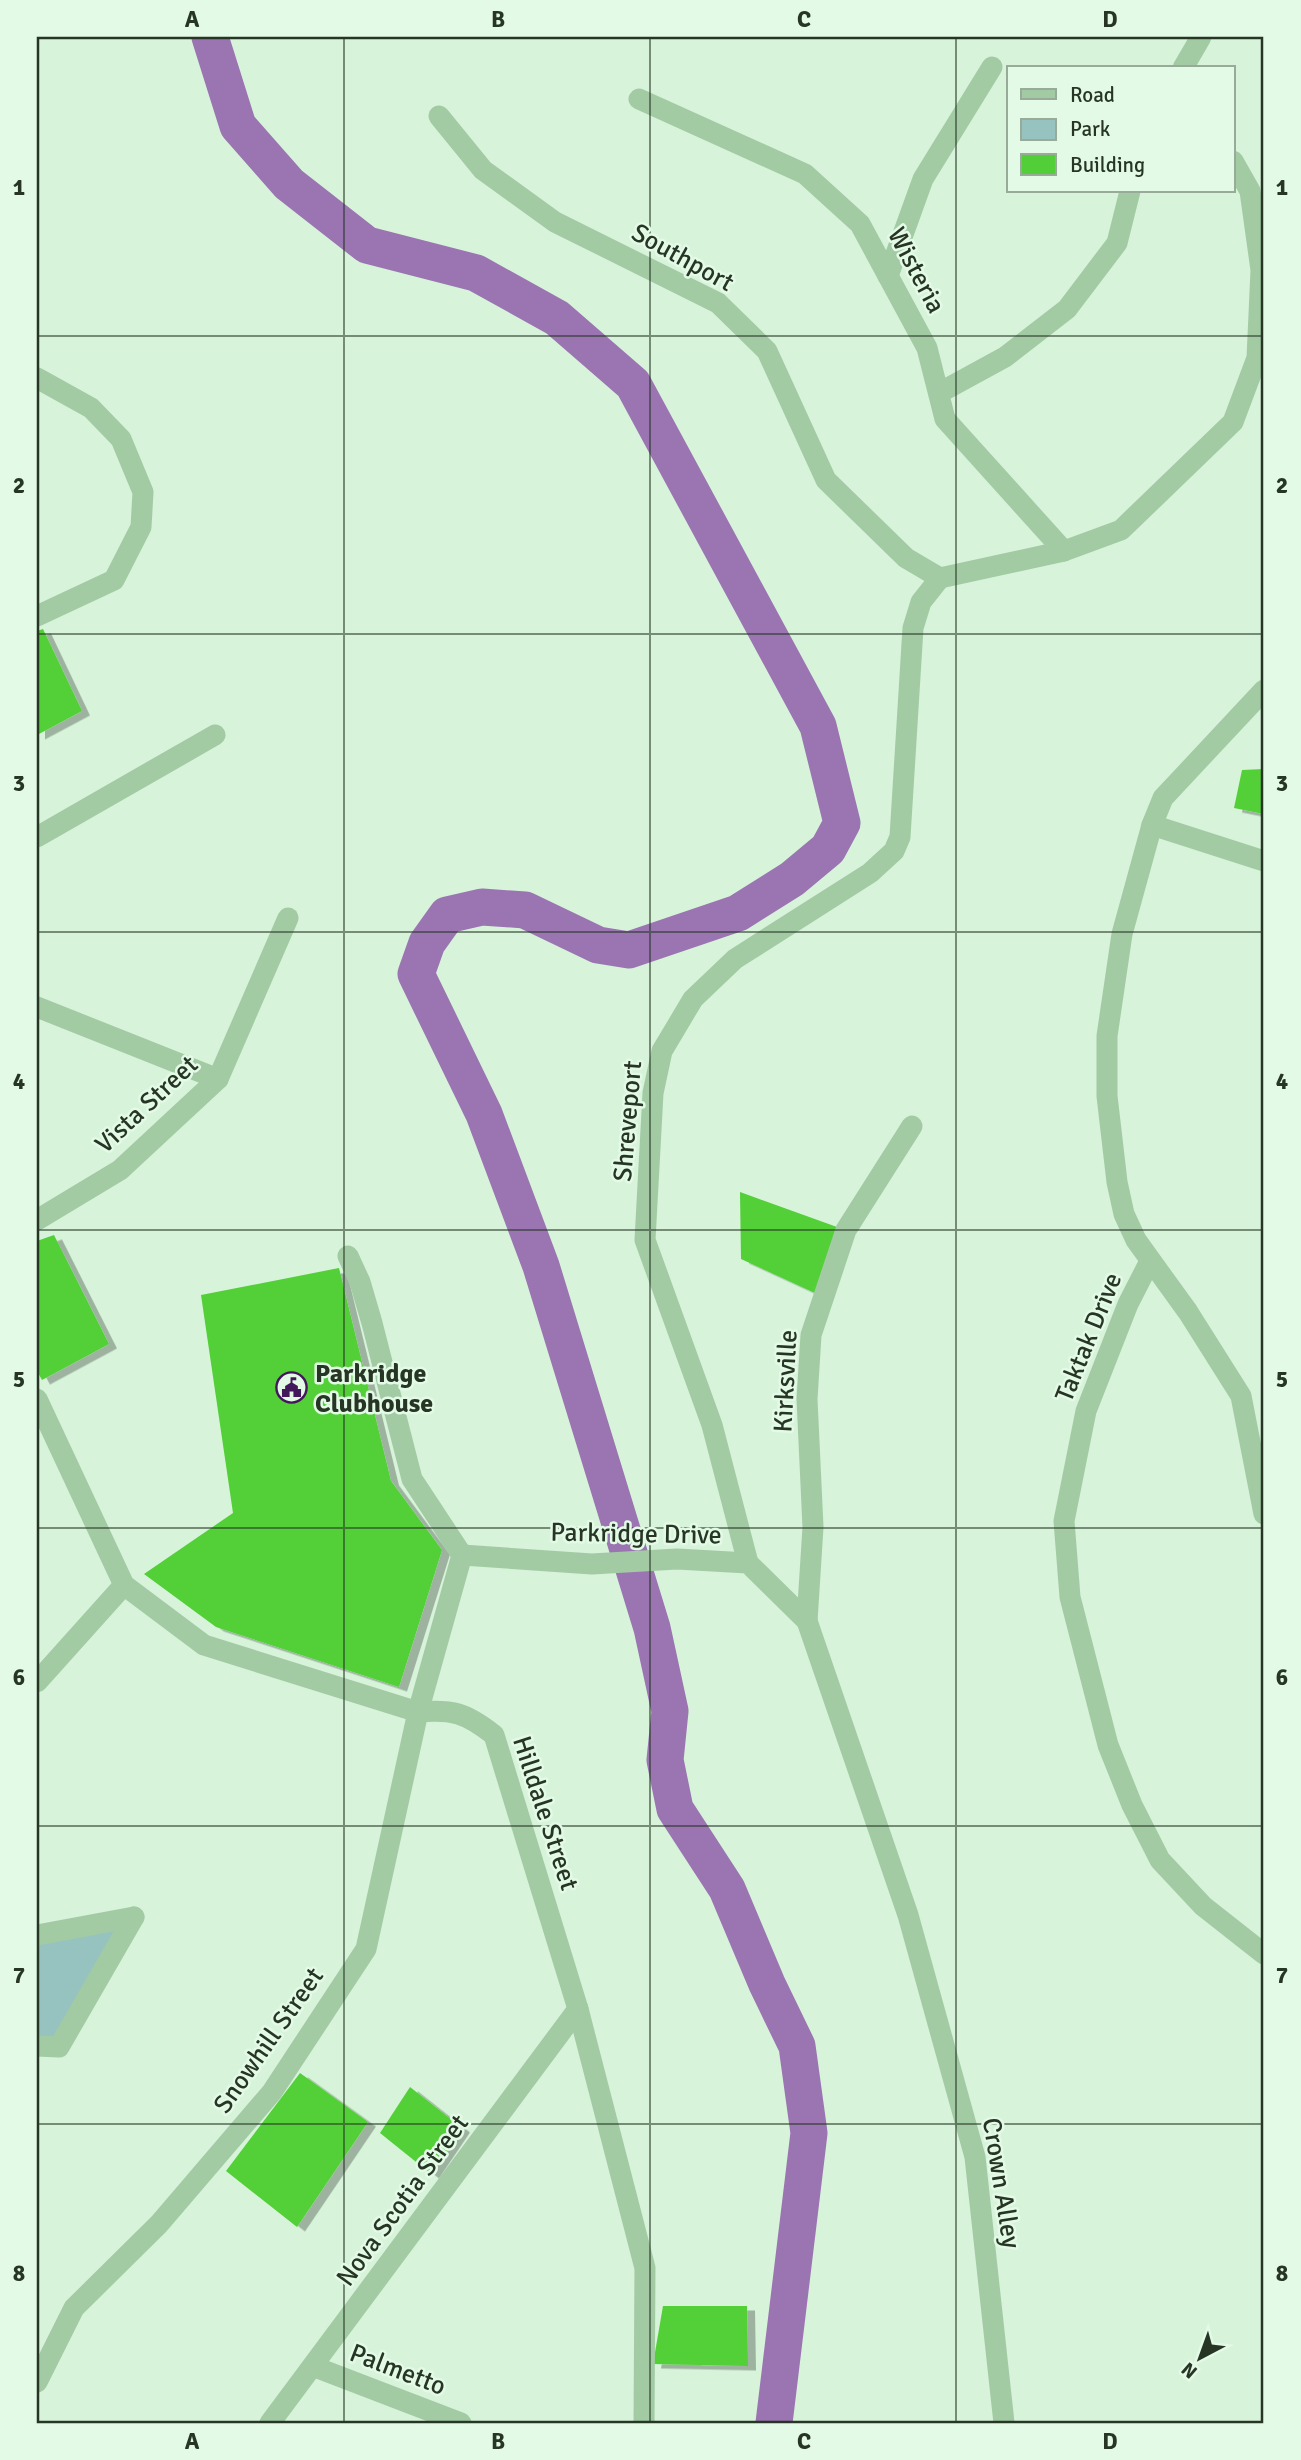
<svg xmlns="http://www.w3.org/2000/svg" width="1301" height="2460" viewBox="0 0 1301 2460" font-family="Signika,sans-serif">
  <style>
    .green { fill: #96c3bf }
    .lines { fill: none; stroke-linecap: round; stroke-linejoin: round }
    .river { stroke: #9b74b2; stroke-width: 37 }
    .building { fill: #52cf38; filter: url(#shadow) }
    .minor { stroke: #a2cba4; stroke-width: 21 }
    .grid { fill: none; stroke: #273525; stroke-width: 2; stroke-opacity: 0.55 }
    .labels { text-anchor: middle; stroke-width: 5; stroke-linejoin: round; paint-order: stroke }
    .street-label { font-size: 26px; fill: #273525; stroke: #e3fae6 }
    .poi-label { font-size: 26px; font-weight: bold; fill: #273525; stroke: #e3fae6; text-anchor: start }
    .neatline { fill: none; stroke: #273525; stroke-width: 2.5 }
    .grid-label { font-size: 23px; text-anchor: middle; font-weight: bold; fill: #273525 }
  </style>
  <defs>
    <filter id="shadow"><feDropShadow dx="8" dy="4.5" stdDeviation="0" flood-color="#0004"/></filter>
  </defs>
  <rect width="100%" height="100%" fill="#d7f3da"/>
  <path class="green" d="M128,1921L59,2047L37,2046V1936Z"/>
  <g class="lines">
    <path class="river" d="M210,37L238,126L289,184L367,245L476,273L557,318L633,384L818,726L842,823L828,849L792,879L738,913L629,950L598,945L525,910L482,907L447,915L427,943L416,974L484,1114L541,1266L652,1628L670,1711L665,1760L675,1809L727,1889L767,1984L797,2046L809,2133L774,2423"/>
  </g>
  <g class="building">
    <path d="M43,629L82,711L37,735V631Z"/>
    <path d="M1264,769V814L1234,808L1242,770Z"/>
    <path d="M740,1192L837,1227L815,1293L741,1259Z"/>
    <path d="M54,1235L109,1344L42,1380L37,1371V1241Z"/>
    <path d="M339,1268L391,1481L442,1550L399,1687L216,1627L144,1574L233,1513L201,1295Z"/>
    <path d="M300,2073L368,2122L297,2227L226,2171Z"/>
    <path d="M410,2087L462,2128L431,2174L380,2133Z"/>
    <path d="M663,2306H747L748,2366L653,2364Z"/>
  </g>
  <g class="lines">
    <g class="minor">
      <path d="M1183,68L1201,37"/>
      <path d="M639,99L805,174L860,224L927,348L945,419L1064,551"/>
      <path d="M439,116L483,170L555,222L718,303L767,351L826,480L906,558L940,578"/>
      <path d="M888,276L923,179L992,67"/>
      <path d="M37,378L91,408L121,439L143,492L141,527L114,580L37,616"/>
      <path d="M939,393L1005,357L1067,309L1117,243L1130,191"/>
      <path d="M940,578L1064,551L1121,530L1233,422L1257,358L1261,270L1250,191L1233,161"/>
      <path d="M1264,690L1163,798L1152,825L1122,934L1107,1036V1096L1117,1182L1124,1214L1136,1240L1188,1312L1241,1396L1264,1514"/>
      <path d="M1152,825L1264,861"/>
      <path d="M37,837L215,735"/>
      <path d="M37,1007L218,1079"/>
      <path d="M37,1220L120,1170L218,1079L288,918"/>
      <path d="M348,1256L360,1282L372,1323L412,1479L462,1555"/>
      <path d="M1150,1261L1128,1304L1086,1411L1064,1521L1070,1597L1108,1745L1132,1805L1160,1860L1203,1906L1264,1954"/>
      <path d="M37,1399L124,1585L204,1645L418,1712C453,1709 466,1713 494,1735L578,2009L645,2268L644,2423"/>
      <path d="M462,1555L592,1564L677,1559L748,1563L807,1621L908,1915L975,2157L1004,2423"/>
      <path d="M748,1563L712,1425L645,1240L653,1093L662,1051L693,999L735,959L870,873L894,851L900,837L913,628L921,602L940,578"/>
      <path d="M807,1621L813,1527L807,1399L811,1335L846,1230L912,1126"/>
      <path d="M37,1682L124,1585"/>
      <path d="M37,1935L134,1917"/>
      <path d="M37,2046L59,2047L134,1917"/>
      <path d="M315,2367L461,2423"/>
      <path d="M37,2382L74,2308L159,2224L272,2092L366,1949L418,1712L462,1555"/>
      <path d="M270,2423L578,2009"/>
    </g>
  </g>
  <path class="grid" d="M344,37V2423M650,37V2423M956,37V2423M37,336H1264M37,634H1264M37,932H1264M37,1230H1264M37,1528H1264M37,1826H1264M37,2124H1264"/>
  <defs>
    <symbol id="civic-ring" viewBox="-11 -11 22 22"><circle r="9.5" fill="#e3fae6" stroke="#43185a" stroke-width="1.5"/><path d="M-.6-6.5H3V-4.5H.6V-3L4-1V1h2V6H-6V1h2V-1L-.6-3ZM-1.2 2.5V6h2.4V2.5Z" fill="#43185a"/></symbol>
  </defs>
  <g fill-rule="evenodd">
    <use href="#civic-ring" x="274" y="1370" width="35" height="35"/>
  </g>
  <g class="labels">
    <g class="street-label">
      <text transform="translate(683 257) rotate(29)" y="9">Southport</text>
      <text transform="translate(917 270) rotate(62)" y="9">Wisteria</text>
      <text transform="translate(146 1104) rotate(-43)" y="9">Vista Street</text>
      <text transform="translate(627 1121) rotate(-85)" y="9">Shreveport</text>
      <text transform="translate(1088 1337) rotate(-68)" y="9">Taktak Drive</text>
      <text transform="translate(785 1381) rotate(-87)" y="9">Kirksville</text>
      <text transform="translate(636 1533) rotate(1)" y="9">Parkridge Drive</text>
      <text transform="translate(546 1813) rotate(72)" y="9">Hilldale Street</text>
      <text transform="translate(268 2040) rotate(-55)" y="9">Snowhill Street</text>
      <text transform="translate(1002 2183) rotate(81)" y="9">Crown Alley</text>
      <text transform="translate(402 2200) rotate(-54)" y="9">Nova Scotia Street</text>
      <text transform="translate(398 2369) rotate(21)" y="9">Palmetto</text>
    </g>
    <g class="poi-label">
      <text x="315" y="1382">Parkridge<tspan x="315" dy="30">Clubhouse</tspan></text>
    </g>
  </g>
  <rect width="1301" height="2460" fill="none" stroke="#e3fae6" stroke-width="77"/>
  <rect x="1007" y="66" width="228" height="126" fill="#e3fae6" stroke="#98ab99" stroke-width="2"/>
  <rect x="1021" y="89" width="35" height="10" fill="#a2cba4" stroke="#98ab99" stroke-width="2"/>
  <text x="1070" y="102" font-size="21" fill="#273525">Road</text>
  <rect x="1021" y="119" width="35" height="21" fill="#96c3bf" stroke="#98ab99" stroke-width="2"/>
  <text x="1070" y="136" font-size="21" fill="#273525">Park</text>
  <rect x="1021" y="154" width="35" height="21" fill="#52cf38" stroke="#98ab99" stroke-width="2"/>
  <text x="1070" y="172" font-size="21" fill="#273525">Building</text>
  <g transform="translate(1200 2358) rotate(221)" stroke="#e3fae6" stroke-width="5" paint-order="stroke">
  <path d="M0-5L12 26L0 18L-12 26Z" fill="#273525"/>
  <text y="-10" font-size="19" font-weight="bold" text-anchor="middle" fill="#273525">N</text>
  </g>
  <rect x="38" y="38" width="1224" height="2384" class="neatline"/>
  <g class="grid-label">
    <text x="192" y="27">A</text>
    <text x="498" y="27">B</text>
    <text x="804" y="27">C</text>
    <text x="1110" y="27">D</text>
    <text x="19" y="195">1</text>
    <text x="1282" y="195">1</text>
    <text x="19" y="493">2</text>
    <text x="1282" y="493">2</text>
    <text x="19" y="791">3</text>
    <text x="1282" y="791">3</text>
    <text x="19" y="1089">4</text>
    <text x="1282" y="1089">4</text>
    <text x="19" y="1387">5</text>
    <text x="1282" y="1387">5</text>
    <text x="19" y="1685">6</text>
    <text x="1282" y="1685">6</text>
    <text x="19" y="1983">7</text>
    <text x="1282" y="1983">7</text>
    <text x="19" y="2281">8</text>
    <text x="1282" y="2281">8</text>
    <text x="192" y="2449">A</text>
    <text x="498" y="2449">B</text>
    <text x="804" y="2449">C</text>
    <text x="1110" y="2449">D</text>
  </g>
</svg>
